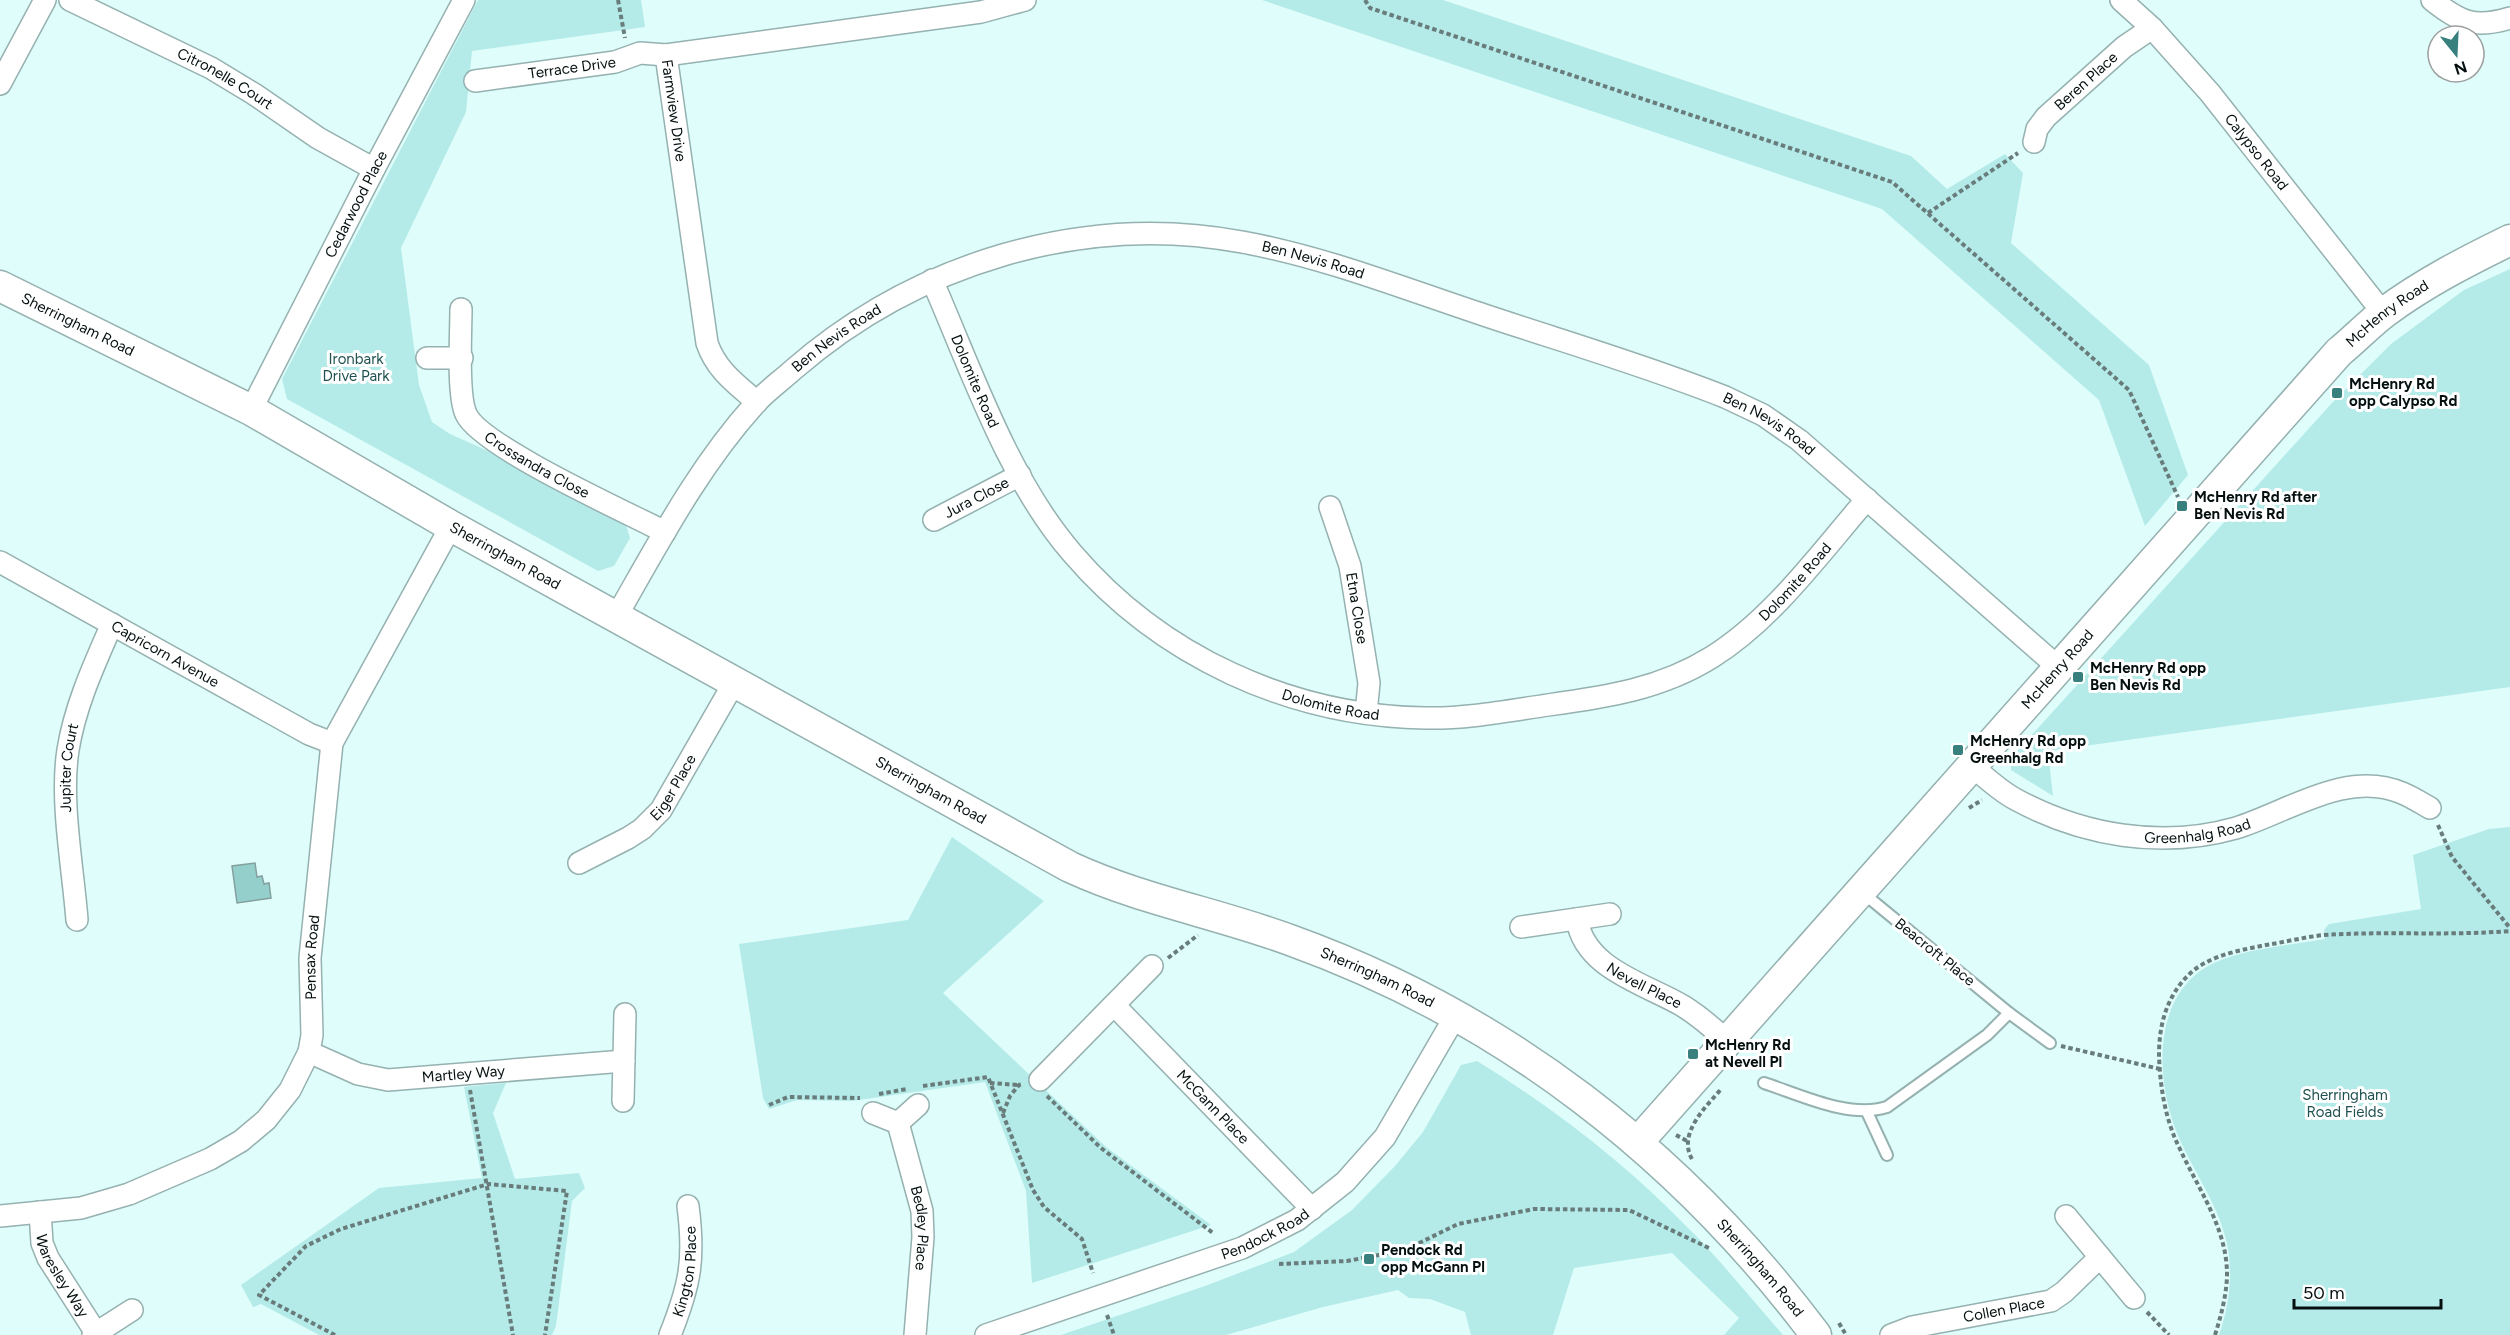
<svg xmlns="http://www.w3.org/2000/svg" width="2510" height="1335" viewBox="0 0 2510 1335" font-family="Figtree,sans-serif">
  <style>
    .green { fill: #b4ebe8 }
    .building { fill: #94cfcc; stroke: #84a09e; stroke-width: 1.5 }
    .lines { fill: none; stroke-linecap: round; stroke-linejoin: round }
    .lane-casing { stroke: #95b1b0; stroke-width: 14 }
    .street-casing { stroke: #95b1b0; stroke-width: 24 }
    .secondary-casing { stroke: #95b1b0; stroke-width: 33 }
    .path { stroke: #697c7c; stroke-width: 4; stroke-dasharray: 4.5 3; stroke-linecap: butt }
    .lane { stroke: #fff; stroke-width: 10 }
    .street { stroke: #fff; stroke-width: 21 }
    .secondary { stroke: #fff; stroke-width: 30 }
    .poi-dot { fill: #38807d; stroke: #fff; stroke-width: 2 }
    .labels { text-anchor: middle; stroke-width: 6; stroke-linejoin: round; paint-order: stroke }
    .street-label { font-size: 15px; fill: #061010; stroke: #fff }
    .park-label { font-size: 15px; fill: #1e514f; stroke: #fff }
    .poi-label { font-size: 15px; font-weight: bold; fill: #061010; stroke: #fff; text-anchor: start }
  </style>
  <rect width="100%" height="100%" fill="#dffdfb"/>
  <g class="green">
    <path d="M478,0H641L645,27L472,51L466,112L401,248L419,385L432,422L450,434L495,454L625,522L630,538L614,566L598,571L287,399L282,379Z"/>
    <path d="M1262,0H1443L1911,156L1947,189L2005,154L2023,173L2011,243L2149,365L2188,475L2145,526L2099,400L1882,209Z"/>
    <path d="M2510,269V687L2048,751L2053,796L2011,770V758L2331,404L2391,344L2464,290Z"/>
    <path d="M2510,827V1335H2219C2230,1304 2234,1268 2225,1236C2216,1202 2193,1170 2179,1138C2155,1083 2150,993 2214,963C2243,949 2292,945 2325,939L2324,930L2329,924L2421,909L2413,855L2489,829Z"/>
    <path d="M952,837L1044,901L943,993L1106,1147L1211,1225L1032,1283L1026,1191L985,1082L852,1101L797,1100L769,1109L763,1098L739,944L908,920Z"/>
    <path d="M1477,1061C1557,1110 1630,1167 1695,1235C1726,1267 1754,1302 1783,1335H1724L1739,1318L1672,1253L1574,1268L1553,1335H1471L1465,1312L1430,1299L1409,1298L1398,1290L1323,1307L1226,1335H1061L1205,1286L1294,1252L1352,1210L1395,1166L1423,1132L1461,1065Z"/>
    <path d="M506,1083L493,1113L515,1179L579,1173L585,1188L572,1201L556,1326L552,1335H319L261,1304L253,1307L241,1285L379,1188L482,1178L464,1087Z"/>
  </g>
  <path class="building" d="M255,863L257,877L262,876L264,884L269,883L271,898L237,903L232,866Z"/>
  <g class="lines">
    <defs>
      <g id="lane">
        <path d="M1863,893L2009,1013L2050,1043"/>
        <path d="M1764,1083C1801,1095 1849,1119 1887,1107L1987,1035L2009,1013"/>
        <path d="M1867,1112L1887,1155"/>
      </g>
      <g id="street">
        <path id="s1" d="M70,0L211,68L254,94L318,138L374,169"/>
        <path id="s2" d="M2121,0L2152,28L2210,93L2383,313"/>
        <path d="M2432,0C2460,22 2474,29 2510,18"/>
        <path id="s3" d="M666,55L707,343C716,370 736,384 757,402"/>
        <path id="s4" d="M475,81L615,62L640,53L666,55L981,12L1025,0"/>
        <path d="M0,84L45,0"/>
        <path id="s5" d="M2034,142L2037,129L2046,117L2124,47L2152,28"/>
        <path id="s6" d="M932,280C971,369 1008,479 1072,553C1160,656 1290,716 1425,718C1466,719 1507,711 1548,705C1606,697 1661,689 1712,657C1773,619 1820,553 1867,499"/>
        <path id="s7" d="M461,309C461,333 457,395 466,414C480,446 626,512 665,532"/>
        <path d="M427,358H462"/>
        <path id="s8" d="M251,410L374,169L464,0"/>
        <path id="s9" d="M1330,507L1350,566L1369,683L1366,713"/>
        <path id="s10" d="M934,520L1020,475"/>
        <path id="s11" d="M0,562L309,734L332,743"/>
        <path id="s12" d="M616,617C658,544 698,467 755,404C766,391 781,381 794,369C915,264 1082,212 1242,242C1325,257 1405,289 1484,315C1565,342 1647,366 1725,397L1763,415L1799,440L2058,667"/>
        <path id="s13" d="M1972,766C1986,778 2000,791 2015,799C2083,836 2162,849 2236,828C2288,812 2347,769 2402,793C2412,797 2421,803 2430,808"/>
        <path id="s14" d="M579,863L628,838L642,829L661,810L735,681"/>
        <path id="s15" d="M1577,919C1584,969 1646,984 1683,1006C1699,1016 1713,1028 1727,1041"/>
        <path id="s16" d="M77,920C73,868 60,801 68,750C75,706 94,665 112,624"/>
        <path d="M1521,927L1610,914"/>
        <path id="s17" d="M1114,1005L1312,1209"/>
        <path id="s18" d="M309,1052L358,1074L388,1080L624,1061"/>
        <path d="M1040,1080L1152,966"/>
        <path d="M623,1101L625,1014"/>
        <path id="s19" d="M873,1113L898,1123L922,1211L923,1237L915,1335"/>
        <path d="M898,1123L918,1105"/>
        <path id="s20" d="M40,1212L42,1243L48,1258L96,1333"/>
        <path id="s21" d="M0,1216L81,1208L129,1194L210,1159L241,1141L266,1120L290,1090L309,1052L312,1035L310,958L332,743L451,526"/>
        <path d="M2066,1216L2134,1298"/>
        <path d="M93,1335L132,1310"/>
        <path id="s22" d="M670,1335C690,1285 695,1260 688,1206"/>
        <path id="s23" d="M986,1335L1242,1248L1297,1220L1345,1182L1385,1137L1456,1015"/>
        <path id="s24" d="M1891,1335L1912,1327L2051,1301L2064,1292L2100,1257"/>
      </g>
      <g id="secondary">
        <path id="s25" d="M0,286L251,410L451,526L1070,867C1141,900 1217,913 1290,940C1504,1017 1680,1154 1816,1335"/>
        <path id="s26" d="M1638,1142L2339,352C2355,339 2369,324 2385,312C2424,283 2467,261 2510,240"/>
      </g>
    </defs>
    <use href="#lane" class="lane-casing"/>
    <use href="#street" class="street-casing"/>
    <use href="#secondary" class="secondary-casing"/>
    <g class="path">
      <path d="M618,0L625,38"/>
      <path d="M1365,0L1370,8L1892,182L2129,390L2178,497"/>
      <path d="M1928,213L2018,153"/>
      <path d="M1969,808L1982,800"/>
      <path d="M2438,825L2452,857L2510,928"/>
      <path d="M1168,958L1198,935"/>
      <path d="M2061,1046L2160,1069"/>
      <path d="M990,1083L1018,1085"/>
      <path d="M923,1086L988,1077L1033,1190L1044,1207L1082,1239L1093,1273"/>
      <path d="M470,1090L513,1335"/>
      <path d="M879,1094L907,1089"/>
      <path d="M1047,1096L1101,1148L1213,1233"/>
      <path d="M769,1105L788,1097L860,1098"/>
      <path d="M1003,1113L1010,1096L1019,1085L1023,1084"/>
      <path d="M1676,1135L1689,1142"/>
      <path d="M1692,1159C1677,1133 1707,1106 1722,1088"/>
      <path d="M1279,1264L1347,1261L1405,1250L1458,1224L1534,1209L1629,1210L1711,1249"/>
      <path d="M2147,1312L2169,1335"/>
      <path d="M1107,1315L1114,1335"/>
      <path d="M1839,1323L1846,1335"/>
      <path d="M335,1335L259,1295L306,1246L341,1229L488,1184L567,1191L545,1335"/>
      <path d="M2215,1335C2221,1316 2226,1297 2227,1277C2228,1229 2198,1189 2179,1147C2165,1119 2160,1086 2159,1055C2159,1022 2168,992 2194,970C2215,954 2242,950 2266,945C2285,942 2305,937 2324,935C2386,931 2448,936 2510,931"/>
    </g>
    <use href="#lane" class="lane"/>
    <use href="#street" class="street"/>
    <use href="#secondary" class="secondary"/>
  </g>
  <g class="poi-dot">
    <rect x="2331" y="387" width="12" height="12" rx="3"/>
    <rect x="2176" y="500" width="12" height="12" rx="3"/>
    <rect x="2072" y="671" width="12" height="12" rx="3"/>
    <rect x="1952" y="744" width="12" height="12" rx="3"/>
    <rect x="1687" y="1048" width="12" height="12" rx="3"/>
    <rect x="1363" y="1253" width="12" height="12" rx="3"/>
  </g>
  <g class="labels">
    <g class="street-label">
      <text dy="5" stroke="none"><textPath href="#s4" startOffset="98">Terrace Drive</textPath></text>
      <text dy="5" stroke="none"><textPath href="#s1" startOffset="174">Citronelle Court</textPath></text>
      <text dy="5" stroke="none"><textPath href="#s5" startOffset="82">Beren Place</textPath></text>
      <text dy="5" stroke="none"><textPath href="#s3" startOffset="56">Farmview Drive</textPath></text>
      <text dy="5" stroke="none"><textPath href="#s2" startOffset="204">Calypso Road</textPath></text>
      <text dy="5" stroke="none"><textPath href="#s8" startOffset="231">Cedarwood Place</textPath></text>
      <text dy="5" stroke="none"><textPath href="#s12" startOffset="862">Ben Nevis Road</textPath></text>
      <text dy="5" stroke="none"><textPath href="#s26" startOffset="1118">McHenry Road</textPath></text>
      <text dy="5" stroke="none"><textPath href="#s25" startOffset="87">Sherringham Road</textPath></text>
      <text dy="5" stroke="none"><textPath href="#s12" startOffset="360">Ben Nevis Road</textPath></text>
      <text dy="5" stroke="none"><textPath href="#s6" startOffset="110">Dolomite Road</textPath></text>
      <text dy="5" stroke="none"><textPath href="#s12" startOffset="1348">Ben Nevis Road</textPath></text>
      <text dy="5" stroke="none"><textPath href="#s7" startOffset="194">Crossandra Close</textPath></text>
      <text dy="5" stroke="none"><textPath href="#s10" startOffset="48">Jura Close</textPath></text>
      <text dy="5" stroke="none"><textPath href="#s25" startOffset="573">Sherringham Road</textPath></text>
      <text dy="5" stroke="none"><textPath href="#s6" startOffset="1118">Dolomite Road</textPath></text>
      <text dy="5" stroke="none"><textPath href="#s9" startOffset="105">Etna Close</textPath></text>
      <text dy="5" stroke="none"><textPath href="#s11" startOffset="189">Capricorn Avenue</textPath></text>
      <text dy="5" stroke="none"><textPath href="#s26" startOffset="632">McHenry Road</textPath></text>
      <text dy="5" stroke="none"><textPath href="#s6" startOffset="614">Dolomite Road</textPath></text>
      <text dy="5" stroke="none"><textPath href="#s16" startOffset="153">Jupiter Court</textPath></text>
      <text dy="5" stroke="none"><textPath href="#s14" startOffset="124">Eiger Place</textPath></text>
      <text dy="5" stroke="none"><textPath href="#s25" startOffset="1059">Sherringham Road</textPath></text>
      <text dy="5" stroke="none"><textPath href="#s13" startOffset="244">Greenhalg Road</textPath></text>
      <text transform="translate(1935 952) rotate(39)" y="5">Beacroft Place</text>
      <text dy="5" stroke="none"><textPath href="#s21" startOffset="464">Pensax Road</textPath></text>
      <text dy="5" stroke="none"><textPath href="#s25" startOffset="1545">Sherringham Road</textPath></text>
      <text dy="5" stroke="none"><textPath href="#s15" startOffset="99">Nevell Place</textPath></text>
      <text dy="5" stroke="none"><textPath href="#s18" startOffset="160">Martley Way</textPath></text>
      <text dy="5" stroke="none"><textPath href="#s17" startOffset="142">McGann Place</textPath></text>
      <text dy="5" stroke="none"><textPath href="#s19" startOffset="135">Bedley Place</textPath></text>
      <text dy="5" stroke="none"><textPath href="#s23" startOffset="297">Pendock Road</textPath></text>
      <text dy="5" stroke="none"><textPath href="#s25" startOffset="2030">Sherringham Road</textPath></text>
      <text dy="5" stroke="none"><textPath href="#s22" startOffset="66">Kington Place</textPath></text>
      <text dy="5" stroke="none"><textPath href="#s20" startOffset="69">Waresley Way</textPath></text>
      <text dy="5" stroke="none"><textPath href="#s24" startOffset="116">Collen Place</textPath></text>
    </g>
    <g class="park-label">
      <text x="356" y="364">Ironbark<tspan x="356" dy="17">Drive Park</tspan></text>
      <text x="2345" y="1100">Sherringham<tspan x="2345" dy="17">Road Fields</tspan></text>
    </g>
    <g class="poi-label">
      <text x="2349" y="389">McHenry Rd<tspan x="2349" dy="17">opp Calypso Rd</tspan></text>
      <text x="2194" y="502">McHenry Rd after<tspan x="2194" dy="17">Ben Nevis Rd</tspan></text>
      <text x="2090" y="673">McHenry Rd opp<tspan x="2090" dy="17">Ben Nevis Rd</tspan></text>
      <text x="1970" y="746">McHenry Rd opp<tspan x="1970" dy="17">Greenhalg Rd</tspan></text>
      <text x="1705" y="1050">McHenry Rd<tspan x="1705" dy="17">at Nevell Pl</tspan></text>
      <text x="1381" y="1255">Pendock Rd<tspan x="1381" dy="17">opp McGann Pl</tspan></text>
    </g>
  </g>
  <g transform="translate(2456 54) rotate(162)"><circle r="28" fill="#ffffff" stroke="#9b9f9f" stroke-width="1.5"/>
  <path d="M0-4.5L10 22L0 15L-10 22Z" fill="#38807d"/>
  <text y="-9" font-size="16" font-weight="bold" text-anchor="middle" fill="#061010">N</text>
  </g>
  <path d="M2294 1299v9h147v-9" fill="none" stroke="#061010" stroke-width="3"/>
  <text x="2303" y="1299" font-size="18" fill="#061010" stroke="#ffffff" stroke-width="4.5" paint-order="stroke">50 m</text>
</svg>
